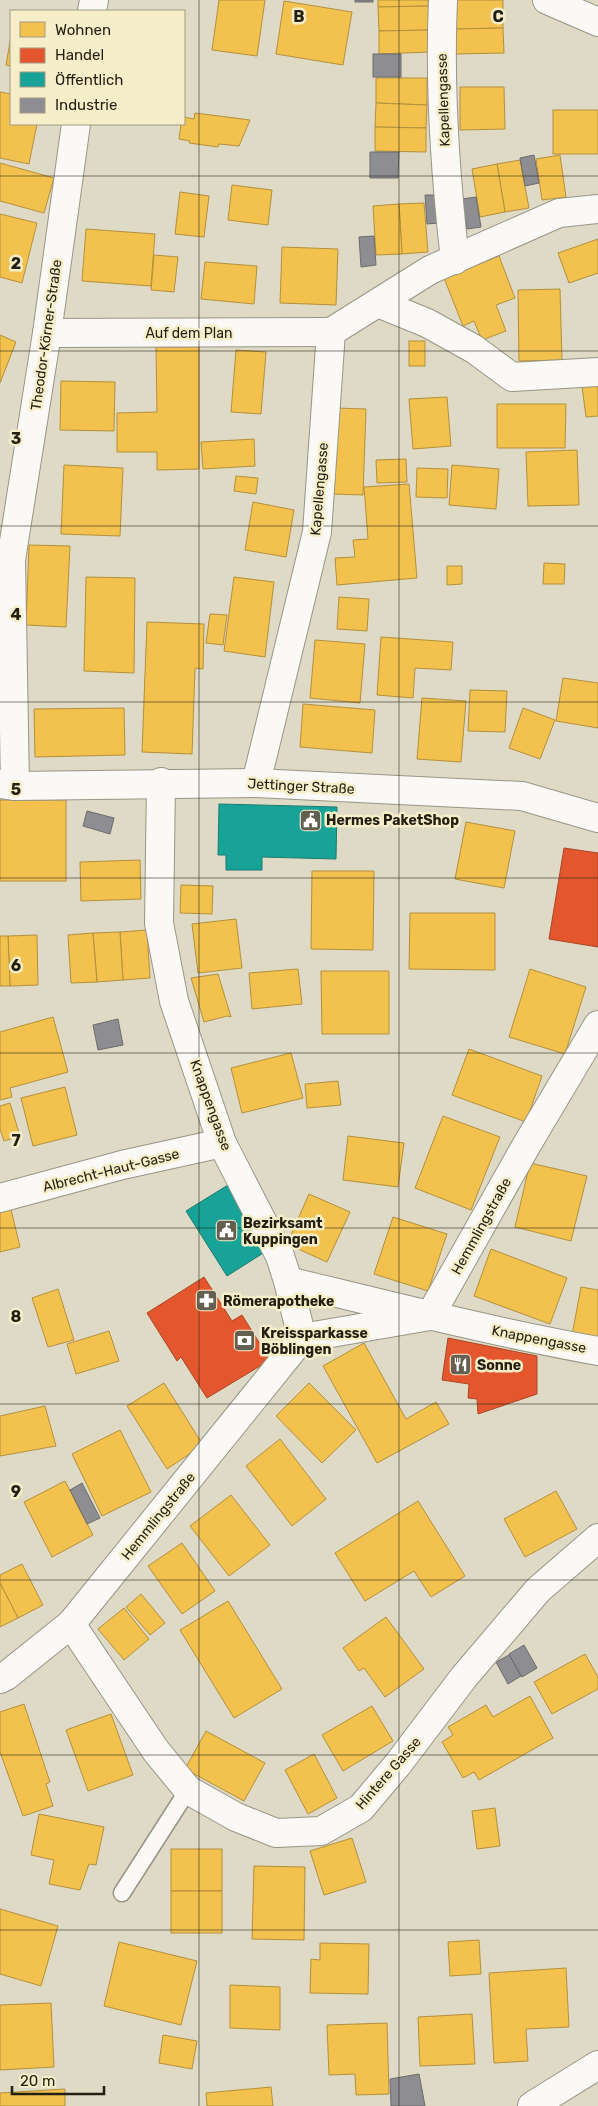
<svg xmlns="http://www.w3.org/2000/svg" width="598" height="2106" viewBox="0 0 598 2106" font-family="Rubik,sans-serif">
  <style>
    .homes { fill: #f2c14e; stroke: #b4903c }
    .shops { fill: #e4572e; stroke: #aa4626 }
    .public { fill: #17a398; stroke: #1b7b70 }
    .industry { fill: #8d8d92; stroke: #6d6c6c }
    .lines { fill: none; stroke-linecap: round; stroke-linejoin: round }
    .lane-casing { stroke: #989586; stroke-width: 19 }
    .street-casing { stroke: #989586; stroke-width: 30 }
    .secondary-casing { stroke: #989586; stroke-width: 30 }
    .lane { stroke: #faf9f6; stroke-width: 16 }
    .street { stroke: #faf9f6; stroke-width: 28 }
    .secondary { stroke: #faf9f6; stroke-width: 28 }
    .grid { fill: none; stroke: #231f12; stroke-width: 1; stroke-opacity: 0.55 }
    .labels { text-anchor: middle; stroke-width: 5; stroke-linejoin: round; paint-order: stroke }
    .street-label { font-size: 14px; fill: #231f12; stroke: #f6edc9 }
    .poi-label { font-size: 14px; font-weight: bold; fill: #231f12; stroke: #f6edc9; text-anchor: start }
    .grid-label { font-size: 16px; text-anchor: middle; font-weight: bold; fill: #231f12; stroke: #f6edc9; stroke-width: 5; stroke-linejoin: round; paint-order: stroke }
  </style>
  <rect width="100%" height="100%" fill="#dedac6"/>
  <g class="homes">
    <path d="M219,0H265L257,56L212,50Z"/>
    <path d="M378,0H428L429,6L378,7Z"/>
    <path d="M455,0H503V28L456,29Z"/>
    <path d="M284,1L352,12L343,65L276,54Z"/>
    <path d="M429,6V30L379,31L378,7Z"/>
    <path d="M503,28L504,53L456,54V29Z"/>
    <path d="M429,30L430,52L379,54V31Z"/>
    <path d="M11,36V66L6,65Z"/>
    <path d="M376,78H427V105L376,103Z"/>
    <path d="M460,87H504L505,129L460,130Z"/>
    <path d="M0,92L11,94V124H37L29,164L0,158Z"/>
    <path d="M376,103L427,105L426,128L375,127Z"/>
    <rect x="553" y="110" width="45" height="44"/>
    <path d="M195,113L250,120L239,146L219,144L218,147L189,143L190,141L179,139L181,124H184V117L194,119Z"/>
    <path d="M375,127L426,128V152L375,151Z"/>
    <path d="M560,155L566,197L542,200L536,159Z"/>
    <path d="M520,160L529,208L505,212L497,164Z"/>
    <path d="M0,163L54,178L44,213L0,201Z"/>
    <path d="M497,164L505,212L480,217L472,169Z"/>
    <path d="M232,185L272,190L268,225L228,220Z"/>
    <path d="M180,192L209,196L204,237L175,234Z"/>
    <path d="M424,203L428,252L402,254L399,204Z"/>
    <path d="M399,204L402,254L376,255L373,206Z"/>
    <path d="M0,214L37,223L22,283L0,277Z"/>
    <path d="M86,229L155,234L151,286L82,281Z"/>
    <path d="M598,239V273L569,283L558,253Z"/>
    <path d="M282,247L338,249L336,305L280,303Z"/>
    <path d="M154,255L178,257L174,292L151,290Z"/>
    <path d="M499,256L515,298L496,305L506,331L482,340L474,321L463,326L444,278Z"/>
    <path d="M205,262L257,266L254,304L201,299Z"/>
    <path d="M560,289L562,360L519,361L518,290Z"/>
    <path d="M0,335L16,342L0,383Z"/>
    <rect x="409" y="341" width="16" height="25"/>
    <path d="M156,347H199V469L157,470V452H117V413L157,412Z"/>
    <path d="M236,350L266,352L261,414L231,412Z"/>
    <path d="M61,381L115,382L114,431L60,430Z"/>
    <path d="M598,384V416L586,417L582,386Z"/>
    <path d="M447,397L451,446L413,449L409,399Z"/>
    <path d="M497,404H566L565,448H497Z"/>
    <path d="M335,408L366,409L363,495L332,494Z"/>
    <path d="M254,439L255,466L203,469L201,442Z"/>
    <path d="M577,450L579,505L528,506L526,452Z"/>
    <path d="M406,459L407,482L377,483L376,460Z"/>
    <path d="M64,465L123,468L120,536L61,534Z"/>
    <path d="M452,465L499,469L496,509L449,505Z"/>
    <path d="M417,468L448,469L447,498L416,497Z"/>
    <path d="M236,476L258,478L256,494L234,491Z"/>
    <path d="M409,484L417,578L337,585L335,558L355,557L353,540L368,539L364,487Z"/>
    <path d="M253,502L294,510L286,557L245,550Z"/>
    <path d="M29,545L70,546L66,627L26,625Z"/>
    <path d="M544,563L565,564L564,584H543Z"/>
    <path d="M447,566H462V584L447,585Z"/>
    <path d="M86,577L135,578L134,673L84,671Z"/>
    <path d="M234,577L274,582L265,657L224,651Z"/>
    <path d="M339,597L369,599L367,631L337,629Z"/>
    <path d="M210,614L227,615L223,645L206,643Z"/>
    <path d="M147,622L204,624L203,669L195,668L192,754L142,752Z"/>
    <path d="M381,637L453,642L451,670L415,668L413,698L377,695Z"/>
    <path d="M315,640L365,644L360,703L310,698Z"/>
    <path d="M563,678L598,683V728L556,721Z"/>
    <path d="M470,690L507,691L505,732L468,731Z"/>
    <path d="M422,698L466,701L461,762L417,759Z"/>
    <path d="M303,704L375,710L372,753L300,747Z"/>
    <path d="M124,708L125,755L35,757L34,709Z"/>
    <path d="M523,708L555,720L540,759L509,748Z"/>
    <rect x="0" y="800" width="66" height="81"/>
    <path d="M466,822L515,831L504,888L455,879Z"/>
    <path d="M140,860L141,899L81,901L80,862Z"/>
    <path d="M312,871H374L373,950L311,949Z"/>
    <path d="M181,885L213,886L212,914L180,913Z"/>
    <path d="M410,913H495V970L409,969Z"/>
    <path d="M236,919L242,968L198,973L192,924Z"/>
    <path d="M147,930L150,978L123,980L120,932Z"/>
    <path d="M120,932L123,980L97,982L93,933Z"/>
    <path d="M93,933L97,982L71,983L68,935Z"/>
    <path d="M37,935L38,985L10,986L8,936Z"/>
    <path d="M0,936H8L10,986H0Z"/>
    <path d="M298,969L302,1004L252,1009L249,973Z"/>
    <path d="M530,969L586,987L565,1054L509,1037Z"/>
    <path d="M321,971H389V1034H322Z"/>
    <path d="M218,974L231,1017L227,1016L204,1022L191,978Z"/>
    <path d="M53,1017L68,1072L10,1088L12,1097L0,1100V1032Z"/>
    <path d="M469,1049L542,1076L526,1122L452,1095Z"/>
    <path d="M291,1053L303,1098L242,1113L231,1068Z"/>
    <path d="M338,1081L341,1105L307,1108L305,1084Z"/>
    <path d="M65,1087L77,1135L33,1146L21,1098Z"/>
    <path d="M10,1103L20,1136L4,1141L0,1129V1106Z"/>
    <path d="M443,1116L500,1137L471,1210L415,1188Z"/>
    <path d="M348,1136L404,1143L398,1187L343,1180Z"/>
    <path d="M530,1163L587,1176L571,1241L515,1227Z"/>
    <path d="M309,1194L350,1212L327,1262L287,1244Z"/>
    <path d="M9,1201L20,1247L0,1252V1203Z"/>
    <path d="M393,1217L447,1234L428,1291L374,1274Z"/>
    <path d="M491,1249L567,1278L550,1324L474,1296Z"/>
    <path d="M581,1287L598,1290V1340L572,1335Z"/>
    <path d="M58,1289L74,1340L48,1347L32,1298Z"/>
    <path d="M109,1331L119,1361L76,1374L67,1344Z"/>
    <path d="M364,1343L406,1419L436,1402L449,1424L377,1463L323,1366Z"/>
    <path d="M164,1383L203,1445L167,1469L127,1406Z"/>
    <path d="M309,1383L356,1430L322,1463L276,1416Z"/>
    <path d="M45,1406L56,1446L0,1456V1416Z"/>
    <path d="M120,1430L151,1492L102,1516L72,1454Z"/>
    <path d="M280,1439L326,1499L292,1526L246,1466Z"/>
    <path d="M65,1481L93,1535L52,1557L24,1502Z"/>
    <path d="M556,1491L577,1529L525,1557L504,1519Z"/>
    <path d="M231,1495L270,1545L229,1576L190,1526Z"/>
    <path d="M418,1501L465,1576L431,1597L414,1571L365,1601L335,1553Z"/>
    <path d="M182,1543L215,1591L182,1614L148,1566Z"/>
    <path d="M22,1564L43,1605L18,1618L0,1583V1575Z"/>
    <path d="M0,1583L18,1618L0,1627Z"/>
    <path d="M141,1594L165,1623L150,1635L126,1607Z"/>
    <path d="M228,1601L282,1689L234,1718L180,1630Z"/>
    <path d="M124,1608L149,1639L124,1660L98,1629Z"/>
    <path d="M386,1617L424,1669L385,1697L364,1668L359,1671L343,1648Z"/>
    <path d="M585,1654L598,1677V1689L552,1714L534,1682Z"/>
    <path d="M530,1696L553,1738L479,1780L474,1772L463,1778L442,1742L453,1735L448,1727L486,1705L493,1717Z"/>
    <path d="M24,1704L50,1782L46,1784L53,1806L23,1816L0,1752V1712Z"/>
    <path d="M372,1706L393,1741L343,1771L322,1735Z"/>
    <path d="M111,1714L133,1775L88,1791L66,1730Z"/>
    <path d="M206,1731L265,1763L244,1801L185,1769Z"/>
    <path d="M314,1754L337,1798L308,1814L285,1770Z"/>
    <path d="M495,1808L500,1846L477,1849L472,1811Z"/>
    <path d="M39,1814L104,1827L96,1865L89,1864L80,1890L49,1884L54,1860L31,1855Z"/>
    <path d="M352,1838L366,1882L324,1895L310,1851Z"/>
    <rect x="171" y="1849" width="51" height="42"/>
    <path d="M254,1866L305,1867L304,1940L252,1939Z"/>
    <rect x="171" y="1891" width="51" height="42"/>
    <path d="M0,1909L58,1926L41,1986L0,1974Z"/>
    <path d="M479,1940L481,1974L450,1976L448,1942Z"/>
    <path d="M119,1942L197,1961L181,2025L104,2006Z"/>
    <path d="M320,1943L369,1944L368,1994L310,1993L311,1959L320,1960Z"/>
    <path d="M566,1968L569,2027L526,2029L528,2061L494,2063L489,1973Z"/>
    <path d="M230,1985L280,1987V2030L230,2028Z"/>
    <path d="M51,2003L54,2067L0,2070V2005Z"/>
    <path d="M472,2014L475,2064L420,2066L418,2017Z"/>
    <path d="M387,2023L389,2094L356,2095L355,2074L329,2075L327,2025Z"/>
    <path d="M163,2035L197,2041L192,2069L159,2063Z"/>
    <path d="M271,2087L273,2106H207L206,2093Z"/>
    <path d="M65,2089V2106H0V2093Z"/>
  </g>
  <g class="shops">
    <path d="M564,848L598,853V947L549,939Z"/>
    <path d="M204,1277L232,1321L242,1315L270,1360L207,1398L181,1357L177,1361L147,1313Z"/>
    <path d="M448,1338L537,1356V1394L478,1414L477,1399L468,1398L469,1384L442,1380Z"/>
  </g>
  <g class="public">
    <path d="M219,804L337,807L336,859L262,857V870H226V855H218Z"/>
    <path d="M228,1185L268,1250L227,1276L186,1211Z"/>
  </g>
  <g class="industry">
    <rect x="355" y="0" width="18" height="2"/>
    <rect x="373" y="54" width="28" height="23"/>
    <path d="M370,152H399L398,178H370Z"/>
    <path d="M534,155L539,183L525,186L520,158Z"/>
    <path d="M425,195H437L439,223L427,224Z"/>
    <path d="M476,197L481,227L467,229L462,199Z"/>
    <path d="M374,236L376,265L361,267L359,237Z"/>
    <path d="M87,811L114,818L110,834L83,826Z"/>
    <path d="M118,1019L123,1045L98,1050L93,1025Z"/>
    <path d="M82,1483L100,1518L87,1524L70,1490Z"/>
    <path d="M524,1645L537,1668L522,1677L509,1654Z"/>
    <path d="M509,1655L521,1676L508,1684L496,1662Z"/>
    <path d="M419,2074L425,2106H391L390,2079Z"/>
  </g>
  <g class="lines">
    <defs>
      <path id="lane" d="M122,1893L188,1790"/>
      <g id="street">
        <path d="M443,0C439,87 445,173 455,260"/>
        <path d="M547,0L598,22"/>
        <path d="M92,11L94,0"/>
        <path d="M378,303L427,323L474,349L512,377L598,372"/>
        <path d="M47,333L331,332"/>
        <path d="M161,782L159,923L174,1001L222,1143L280,1256L288,1281C391,1306 493,1332 598,1351"/>
        <path d="M256,783L317,532L331,332L430,270L559,213L598,209"/>
        <path d="M15,786L11,560L47,333L76,124"/>
        <path d="M0,1198L122,1165L222,1143"/>
        <path d="M288,1281L302,1338"/>
        <path d="M71,1624L156,1751L188,1790L236,1817L276,1833L321,1831L361,1808L398,1764L464,1677L538,1590L598,1538"/>
        <path d="M0,1679L6,1676L71,1624L302,1338L430,1316L526,1146L598,1025"/>
        <path d="M532,2106L598,2065"/>
      </g>
      <path id="secondary" d="M0,784L15,786L256,783L522,796L598,818"/>
    </defs>
    <use href="#lane" class="lane-casing"/>
    <use href="#street" class="street-casing"/>
    <use href="#secondary" class="secondary-casing"/>
    <use href="#lane" class="lane"/>
    <use href="#street" class="street"/>
    <use href="#secondary" class="secondary"/>
  </g>
  <path class="grid" d="M199,0V2106M399,0V2106M0,176H598M0,351H598M0,526H598M0,702H598M0,878H598M0,1053H598M0,1228H598M0,1404H598M0,1580H598M0,1755H598M0,1930H598"/>
  <defs>
    <symbol id="civic-square" viewBox="-11 -11 22 22"><rect x="-9" y="-9" width="18" height="18" rx="4" fill="#646051" stroke="#f6edc9"/><path d="M-.6-6.5H3V-4.5H.6V-3L4-1V1h2V6H-6V1h2V-1L-.6-3ZM-1.2 2.5V6h2.4V2.5Z" fill="#fff"/></symbol>
    <symbol id="pharmacy-square" viewBox="-11 -11 22 22"><rect x="-9" y="-9" width="18" height="18" rx="4" fill="#646051" stroke="#f6edc9"/><path d="M-2-6h4v4h4v4h-4v4h-4v-4h-4v-4h4Z" fill="#fff"/></symbol>
    <symbol id="bank-square" viewBox="-11 -11 22 22"><rect x="-9" y="-9" width="18" height="18" rx="4" fill="#646051" stroke="#f6edc9"/><path d="M-6-4H6V4H-6ZM0-2.3a2.3 2.3 0 1 0 0 4.6a2.3 2.3 0 1 0 0-4.6Z" fill="#fff"/></symbol>
    <symbol id="restaurant-square" viewBox="-11 -11 22 22"><rect x="-9" y="-9" width="18" height="18" rx="4" fill="#646051" stroke="#f6edc9"/><path d="M-5-6h1v4h1v-4h1v4h1v-4h1v5L-1.5 .5V6h-2V.5L-5-1ZM5-6V6H3V1.5H1.5Q1.5-4 5-6Z" fill="#fff"/></symbol>
  </defs>
  <g fill-rule="evenodd">
    <use href="#civic-square" x="298" y="808" width="25" height="25"/>
    <use href="#civic-square" x="214" y="1218" width="25" height="25"/>
    <use href="#pharmacy-square" x="194" y="1288" width="25" height="25"/>
    <use href="#bank-square" x="232" y="1328" width="25" height="25"/>
    <use href="#restaurant-square" x="448" y="1352" width="25" height="25"/>
  </g>
  <g class="labels">
    <g class="street-label">
      <text transform="translate(443 100) rotate(-92)" y="5">Kapellengasse</text>
      <text x="189" y="338">Auf dem Plan</text>
      <text transform="translate(46 335) rotate(-82)" y="5">Theodor-Körner-Straße</text>
      <text transform="translate(319 489) rotate(-85)" y="5">Kapellengasse</text>
      <text transform="translate(301 786) rotate(3)" y="5">Jettinger Straße</text>
      <text transform="translate(211 1105) rotate(70)" y="5">Knappengasse</text>
      <text transform="translate(111 1170) rotate(-14)" y="5">Albrecht-Haut-Gasse</text>
      <text transform="translate(481 1226) rotate(-61)" y="5">Hemmlingstraße</text>
      <text transform="translate(539 1339) rotate(11)" y="5">Knappengasse</text>
      <text transform="translate(158 1516) rotate(-51)" y="5">Hemmlingstraße</text>
      <text transform="translate(388 1773) rotate(-49)" y="5">Hintere Gasse</text>
    </g>
    <g class="poi-label">
      <text x="326" y="825">Hermes PaketShop</text>
      <text x="243" y="1228">Bezirksamt<tspan x="243" dy="16">Kuppingen</tspan></text>
      <text x="223" y="1306">Römerapotheke</text>
      <text x="261" y="1338">Kreissparkasse<tspan x="261" dy="16">Böblingen</tspan></text>
      <text x="477" y="1370">Sonne</text>
    </g>
  </g>
  <g class="grid-label">
    <text x="299" y="22">B</text>
    <text x="498" y="22">C</text>
    <text x="16" y="269">2</text>
    <text x="16" y="444">3</text>
    <text x="16" y="620">4</text>
    <text x="16" y="795">5</text>
    <text x="16" y="971">6</text>
    <text x="16" y="1146">7</text>
    <text x="16" y="1322">8</text>
    <text x="16" y="1497">9</text>
  </g>
  <rect x="10" y="10" width="175" height="115" fill="#f6edc9" stroke="#a29b80"/>
  <rect x="20" y="22" width="25" height="15" fill="#f2c14e" stroke="#a29b80"/>
  <text x="55" y="35" font-size="15" fill="#231f12">Wohnen</text>
  <rect x="20" y="48" width="25" height="15" fill="#e4572e" stroke="#a29b80"/>
  <text x="55" y="60" font-size="15" fill="#231f12">Handel</text>
  <rect x="20" y="72" width="25" height="15" fill="#17a398" stroke="#a29b80"/>
  <text x="55" y="85" font-size="15" fill="#231f12">Öffentlich</text>
  <rect x="20" y="98" width="25" height="15" fill="#8d8d92" stroke="#a29b80"/>
  <text x="55" y="110" font-size="15" fill="#231f12">Industrie</text>
  <path d="M12 2086v8h92v-8" fill="none" stroke="#231f12" stroke-width="2.5"/>
  <text x="20" y="2086" font-size="15" fill="#231f12" stroke="#f6edc9" stroke-width="4" paint-order="stroke">20 m</text>
</svg>
